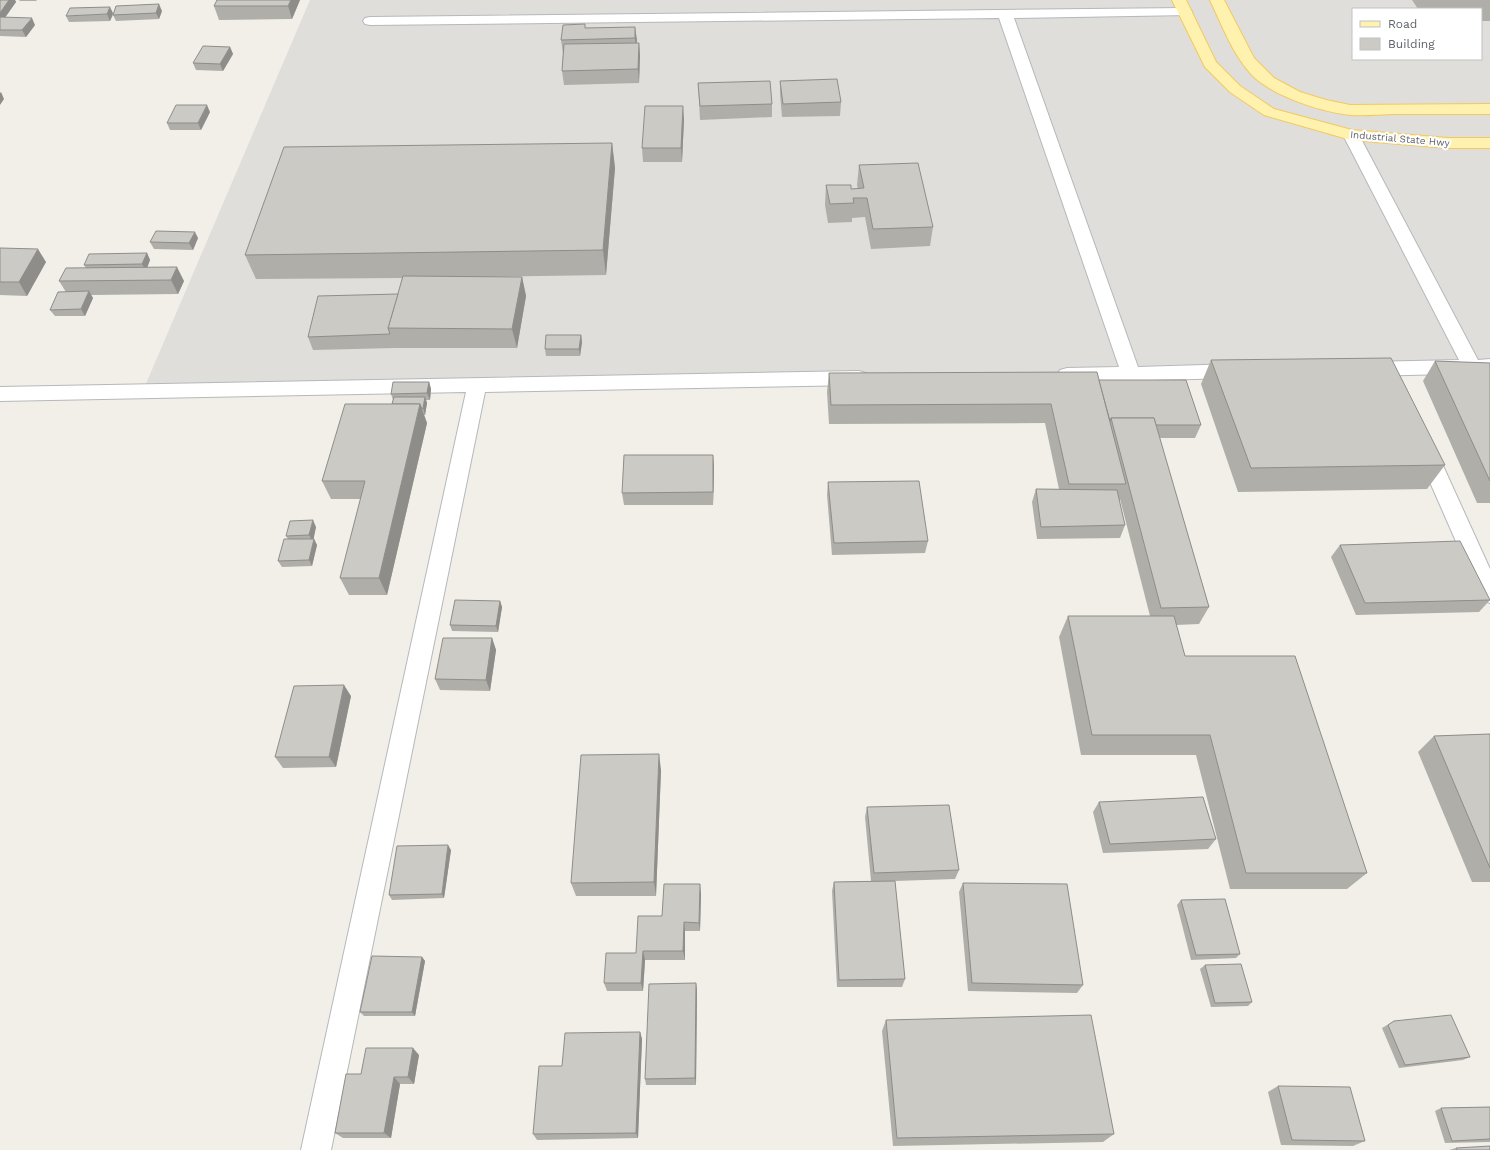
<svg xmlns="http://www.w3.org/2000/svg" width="1490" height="1150" viewBox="0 0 1490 1150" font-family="'Work Sans',sans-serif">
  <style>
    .industrial { fill: #e0deda; fill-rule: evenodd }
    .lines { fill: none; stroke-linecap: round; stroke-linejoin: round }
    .minor-casing { stroke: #b5b8bc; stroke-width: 2 }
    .major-casing { stroke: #f2c960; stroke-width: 2 }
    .minor { fill: #fff; fill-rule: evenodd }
    .major { fill: #fff2af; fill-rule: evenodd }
    .wall { fill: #afaea9 }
    .shaded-wall { fill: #8f8d8a }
    .building { fill: #cccac5; stroke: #8f8d8a }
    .labels { text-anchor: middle; stroke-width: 4; stroke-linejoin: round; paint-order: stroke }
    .far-street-label { font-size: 10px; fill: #5f6368; stroke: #fff }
  </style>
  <rect width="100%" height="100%" fill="#f1efe8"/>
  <path class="industrial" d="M310,0H1490V366L145,386ZM1353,9H1481V59H1353Z"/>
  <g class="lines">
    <defs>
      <g id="minor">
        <path d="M1185,8L1190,9L1192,12L1190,15L1014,18L1138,367L1237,364L1244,366L1247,371L1244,376L1237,378L1067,382L1060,380L1057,375L1060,370L1067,368L1119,367L999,18L370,25L365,24L363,21L365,18L370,17Z"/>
        <path d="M1351,130L1357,132L1359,135L1478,360L1490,359V373L1367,376L1360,374L1357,369L1360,364L1367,362L1459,360L1343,135L1345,132Z"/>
        <path d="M859,371L866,373L869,378L866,383L859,385L485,392L331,1150H301L466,392L0,401V387Z"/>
        <path d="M1425,440L1432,443L1435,448L1490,569V603L1482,600L1479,594L1415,448L1418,443Z"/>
      </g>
      <g id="major">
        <path d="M1172,0H1186L1216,62L1240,86L1274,109L1352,130L1448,138H1490V148H1448L1351,140L1264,115L1230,92L1205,67Z"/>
        <path d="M1210,0H1224L1254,58L1274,78L1300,92L1326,100L1350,105L1490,104V114C1459,114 1427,114 1396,114C1381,114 1366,116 1351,115C1321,112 1272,96 1251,74C1232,53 1222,25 1210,0Z"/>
      </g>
    </defs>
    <use href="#minor" class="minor-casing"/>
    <use href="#major" class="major-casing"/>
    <use href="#minor" class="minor"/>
    <use href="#major" class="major"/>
  </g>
  <g class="wall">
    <path d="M0,0H15L16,2L5,17L35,25L26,37L0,36Z"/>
    <path d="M19,0H37L36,1H20Z"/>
    <path d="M217,0H300L292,19L219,20L214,6Z"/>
    <path d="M1412,0H1490V21H1481V9H1418Z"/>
    <path d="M162,11L159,19L116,21L113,15L110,21L69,22L66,16Z"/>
    <path d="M635,27L636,43H639L640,56L639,83L564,85L562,71L563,54L561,40Z"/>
    <path d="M230,47L233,54L223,71L196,70L193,63Z"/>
    <path d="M780,81L841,102L840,116L782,117L780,94Z"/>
    <path d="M698,83L772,104V117L700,120Z"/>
    <path d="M210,112L201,130H170L167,123Z"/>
    <path d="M684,119L682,162H643L642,148Z"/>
    <path d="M612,143L615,168L606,275L473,277H522L526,296L517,348H394L313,350L308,337L398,294L402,278L256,279L245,255Z"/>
    <path d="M859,165L933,227L930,246L871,249L865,217L852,218V222L828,223L825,205L826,185L851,189H858L857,185Z"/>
    <path d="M198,238L193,250L154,249L150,242Z"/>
    <path d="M0,248L46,262L27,296L0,295Z"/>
    <path d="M147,253L150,260L147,267L184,281L178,294L91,295L93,298L85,316H55L50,310L66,292L59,281L86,268L84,265Z"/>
    <path d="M581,335L582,342L580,356H546L545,349Z"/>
    <path d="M1211,360L1445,465L1427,489L1238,492L1201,384Z"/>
    <path d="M1435,361L1490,363V503H1477L1423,381Z"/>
    <path d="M829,373L1099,380L1201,425L1195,438H1159L1209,607L1199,624L1176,625L1185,656L1367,873L1347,889H1230L1196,755H1081L1059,637L1068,616H1150L1120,499L1119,501L1125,525L1120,538L1037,539L1032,502L1036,489H1059L1045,423L829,424L827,392Z"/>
    <path d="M429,382L431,389L430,400H426L427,403L425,415H424L427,423L387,595H349L340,578L361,499H331L322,481L392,404L393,400L391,394Z"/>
    <path d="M713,455L714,468L713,505H624L622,493Z"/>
    <path d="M828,482L928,541L925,553L832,555L827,495Z"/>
    <path d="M316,527L313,539H314L317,545L312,566L282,567L278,561L288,539L286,536Z"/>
    <path d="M1340,545L1490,600L1479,612L1356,615L1331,557Z"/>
    <path d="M500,601L502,607L498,632L452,631L450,625Z"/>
    <path d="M492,638L496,650L490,691L440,690L435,679Z"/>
    <path d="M351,696L336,767L283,768L275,757Z"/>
    <path d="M1490,734V882H1472L1418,752L1434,736Z"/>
    <path d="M661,770L656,896H576L571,883Z"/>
    <path d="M1099,802L1216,839L1208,849L1103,853L1093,812Z"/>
    <path d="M867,807L959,870L955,879L895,881L905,979L902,987H837L832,891L834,882L871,881L865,817Z"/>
    <path d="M451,850L444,898L392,900L389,895Z"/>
    <path d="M963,883L1083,985L1077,993L968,991L959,892Z"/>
    <path d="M701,893L700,931H685V960H645L643,991H607L604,983L636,953L662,916Z"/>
    <path d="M1181,900L1240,954L1236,958L1191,960L1177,905Z"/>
    <path d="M422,957L425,961L415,1016H364L360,1012Z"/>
    <path d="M1205,965L1252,1002L1248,1006L1211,1007L1200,969Z"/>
    <path d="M696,983L697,991L696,1085H646L645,1079Z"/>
    <path d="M886,1020L1114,1134L1103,1142L893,1146L882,1031Z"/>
    <path d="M1394,1021L1470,1057L1463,1060L1399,1068L1382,1028Z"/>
    <path d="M640,1032L642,1039L638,1138L537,1140L533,1134L562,1066Z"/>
    <path d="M419,1055L414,1084H400L391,1138H343L335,1133L361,1074Z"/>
    <path d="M1278,1086L1365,1141L1353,1146L1281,1145L1268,1092Z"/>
    <path d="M1490,1107V1142L1445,1143L1435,1111L1441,1108Z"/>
    <path d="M1456,1148L1490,1150H1449Z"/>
  </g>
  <g class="shaded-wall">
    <path d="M9,0H15L16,2L2,22L0,18V13Z"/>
    <path d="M291,0H300L292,19L288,6Z"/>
    <path d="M159,4L162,11L159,19L156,13Z"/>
    <path d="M110,7L113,13L110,21L107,14Z"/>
    <path d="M32,18L35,25L26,37L22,30Z"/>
    <path d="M635,27L637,40L636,52L635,38Z"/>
    <path d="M639,43L640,56L639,83L638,69Z"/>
    <path d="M230,47L233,54L223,71L220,64Z"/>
    <path d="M1,92L4,99L0,105V93Z"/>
    <path d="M207,105L210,112L201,130L198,123Z"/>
    <path d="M683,106L684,119L682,162L681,148Z"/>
    <path d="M612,143L615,168L606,275L603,250Z"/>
    <path d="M195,232L198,238L193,250L189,243Z"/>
    <path d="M38,249L46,262L27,296L19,282Z"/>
    <path d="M147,253L150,260L146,271L142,264Z"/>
    <path d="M177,267L184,281L178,294L171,280Z"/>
    <path d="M522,277L526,296L517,348L512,329Z"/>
    <path d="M89,291L93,298L85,316L81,309Z"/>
    <path d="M581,335L582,342L580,356L579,349Z"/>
    <path d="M429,382L431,389L430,400L427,393Z"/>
    <path d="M425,397L427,403L425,415L423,408Z"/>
    <path d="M420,404L427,423L387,595L379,578Z"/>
    <path d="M713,455L714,468L713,505Z"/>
    <path d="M313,520L316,527L313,542L309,535Z"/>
    <path d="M314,539L317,545L312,566L309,560Z"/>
    <path d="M500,601L502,607L498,632L496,626Z"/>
    <path d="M492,638L496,650L490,691L486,680Z"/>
    <path d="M344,685L351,696L336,767L329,757Z"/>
    <path d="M659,754L661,770L656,896L654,882Z"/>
    <path d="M448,845L451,850L444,898L442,894Z"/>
    <path d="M700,884L701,893L700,931L699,923Z"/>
    <path d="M684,922L685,931V960L683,951Z"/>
    <path d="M643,951L645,960L643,991L641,983Z"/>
    <path d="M422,957L425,961L415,1016L412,1012Z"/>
    <path d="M696,983L697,991L696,1085L695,1078Z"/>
    <path d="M640,1032L642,1039L638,1138L636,1133Z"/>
    <path d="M413,1048L419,1055L414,1084L408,1077Z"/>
    <path d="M394,1077L400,1084L391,1138L384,1133Z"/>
  </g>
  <g class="building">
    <path d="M0,0H9L0,13Z"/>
    <path d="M217,0H291L288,6H214Z"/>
    <path d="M159,4L156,13L113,15L116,6Z"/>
    <path d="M110,7L107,14L66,16L70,8Z"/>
    <path d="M0,17L32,18L22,30H0Z"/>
    <path d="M585,24V28L635,27V38L561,40L563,25Z"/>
    <path d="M639,43L638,69L562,71L564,44Z"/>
    <path d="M203,46L230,47L220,64L193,63Z"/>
    <path d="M837,79L841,102L783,104L780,81Z"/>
    <path d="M770,81L772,104L700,106L698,83Z"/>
    <path d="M176,105H207L198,123H167Z"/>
    <path d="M645,106H683L681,148H642Z"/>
    <path d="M612,143L603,250L245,255L284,147Z"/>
    <path d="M918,163L933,227L873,229L867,198H853L854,203L830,204L826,185H851V189L864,188L859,165Z"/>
    <path d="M156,231L195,232L189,243L150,242Z"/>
    <path d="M0,248L38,249L19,282H0Z"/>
    <path d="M147,253L142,264L84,265L89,254Z"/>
    <path d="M177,267L171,280L59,281L66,268Z"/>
    <path d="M403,276L522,277L512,329L388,328Z"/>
    <path d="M89,291L81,309L50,310L58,292Z"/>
    <path d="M398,294L388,328L390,334L308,337L318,296Z"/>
    <path d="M546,335H581L579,349H545Z"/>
    <path d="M1391,358L1445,465L1251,468L1211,360Z"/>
    <path d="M1435,361L1490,363V481Z"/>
    <path d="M1097,372L1126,484H1069L1051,404L831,405L829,373Z"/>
    <path d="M1099,380H1186L1201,425H1156L1154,418H1111L1110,421Z"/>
    <path d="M393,382H429L427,393L391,394Z"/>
    <path d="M394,397H425L423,408L422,409L420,404H392Z"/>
    <path d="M345,404H420L379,578H340L365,481H322Z"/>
    <path d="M1111,418H1154L1209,607L1161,608Z"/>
    <path d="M624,455H713V492L622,493Z"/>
    <path d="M919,481L928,541L834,543L828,482Z"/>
    <path d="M1036,489L1117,490L1125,525L1041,527Z"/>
    <path d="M313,520L309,535L286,536L290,521Z"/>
    <path d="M284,539H314L309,560L278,561Z"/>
    <path d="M1460,541L1490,600L1365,603L1340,545Z"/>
    <path d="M455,600L500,601L496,626L450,625Z"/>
    <path d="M1068,616H1174L1185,656H1295L1367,873H1246L1210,735H1092Z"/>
    <path d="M443,638H492L486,680L435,679Z"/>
    <path d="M344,685L329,757H275L294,686Z"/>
    <path d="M1490,734V868L1434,736Z"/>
    <path d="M659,754L654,882L571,883L581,755Z"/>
    <path d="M1203,797L1216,839L1110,844L1099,802Z"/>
    <path d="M949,805L959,870L874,873L867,807Z"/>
    <path d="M448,845L442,894L389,895L397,846Z"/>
    <path d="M895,881L905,979L839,980L834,882Z"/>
    <path d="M963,883L1067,884L1083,985L972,983Z"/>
    <path d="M664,884H700L699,923L684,922L683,951H643L641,983H604L606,953H636L638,916H662Z"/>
    <path d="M1225,899L1240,954L1196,955L1181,900Z"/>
    <path d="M372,956L422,957L412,1012H360Z"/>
    <path d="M1241,964L1252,1002L1215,1003L1205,965Z"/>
    <path d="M696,983L695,1078L645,1079L649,984Z"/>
    <path d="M1091,1015L1114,1134L897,1138L886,1020Z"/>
    <path d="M1451,1015L1470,1057L1405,1065L1388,1025L1394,1021Z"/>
    <path d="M640,1032L636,1133L533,1134L539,1066H562L565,1033Z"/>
    <path d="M366,1048H413L408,1077H394L384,1133H335L346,1074H361Z"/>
    <path d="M1278,1086L1350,1087L1365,1141L1292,1140Z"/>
    <path d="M1490,1107V1139L1452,1141L1441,1108Z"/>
    <path d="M1490,1146V1150H1457L1456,1148Z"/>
  </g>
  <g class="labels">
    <g class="far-street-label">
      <text transform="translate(1400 138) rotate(5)" y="4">Industrial State Hwy</text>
    </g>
  </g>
  <rect x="1352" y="8" width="130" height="52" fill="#ffffff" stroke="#bfc1c3"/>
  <rect x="1360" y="21" width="20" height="6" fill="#fff2af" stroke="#bfc1c3"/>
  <text x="1388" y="28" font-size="12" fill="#5f6368">Road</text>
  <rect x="1360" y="38" width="20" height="12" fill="#cccac5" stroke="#bfc1c3"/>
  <text x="1388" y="48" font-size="12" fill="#5f6368">Building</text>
</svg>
